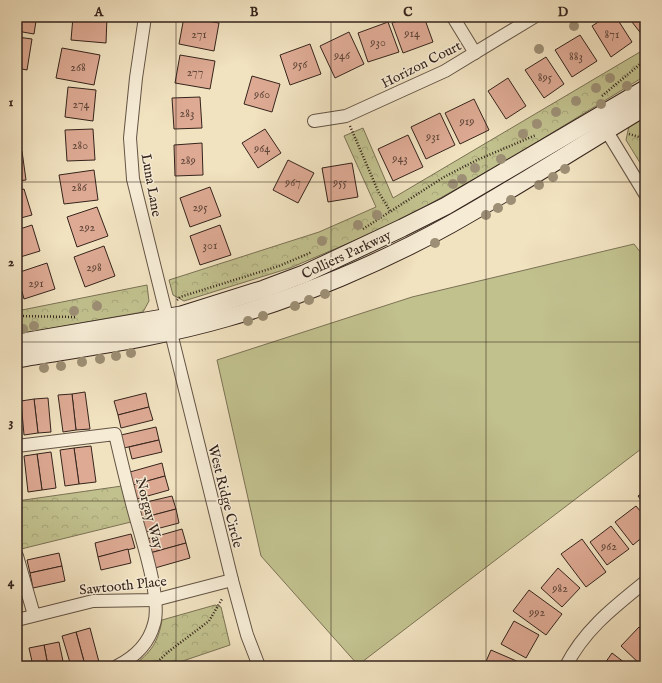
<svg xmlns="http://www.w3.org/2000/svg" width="662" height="683" viewBox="0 0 662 683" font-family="'IM FELL English',serif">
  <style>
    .green { fill: #c1c18e; stroke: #7b7255 }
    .park { fill: url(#park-crowns); stroke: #7b7255 }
    .building { fill: #deaa94; stroke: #35241c }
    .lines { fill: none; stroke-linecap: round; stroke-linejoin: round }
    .street-casing { stroke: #645445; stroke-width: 14 }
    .secondary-casing { stroke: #35241c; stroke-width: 19 }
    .path { stroke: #35241c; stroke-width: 2.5; stroke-dasharray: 1 2; stroke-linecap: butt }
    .street { stroke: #f6ecd6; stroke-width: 12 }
    .secondary { stroke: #f6ecd6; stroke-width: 17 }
    .tree { fill: #9d8f75 }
    .grid { fill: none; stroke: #35241c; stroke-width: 1; stroke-opacity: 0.55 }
    .labels { text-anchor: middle; stroke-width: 3; stroke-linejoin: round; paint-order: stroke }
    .number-label { font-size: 12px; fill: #5f463a }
    .street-label { font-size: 14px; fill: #35241c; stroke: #f6ecd6 }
    .neatline { fill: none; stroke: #35241c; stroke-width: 1.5 }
    .grid-label { font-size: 13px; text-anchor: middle; font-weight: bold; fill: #35241c }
  </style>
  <defs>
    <pattern id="park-crowns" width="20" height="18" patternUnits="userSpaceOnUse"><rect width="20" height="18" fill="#c1c18e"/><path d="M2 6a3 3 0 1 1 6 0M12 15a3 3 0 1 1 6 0" fill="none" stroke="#a6a67a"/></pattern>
  </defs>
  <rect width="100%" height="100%" fill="#f1e2c0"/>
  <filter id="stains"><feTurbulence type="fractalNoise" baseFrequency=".005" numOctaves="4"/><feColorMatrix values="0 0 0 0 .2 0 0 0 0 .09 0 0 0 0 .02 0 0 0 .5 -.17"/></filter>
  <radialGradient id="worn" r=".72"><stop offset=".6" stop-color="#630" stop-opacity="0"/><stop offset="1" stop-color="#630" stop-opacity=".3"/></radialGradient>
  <path class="green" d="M634,244L645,258V446L358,665L261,556L217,360L412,297Z"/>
  <g class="park">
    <path d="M645,49V76L506,161L396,223L290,268L184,301L173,295L169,280L319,232L376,207L344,136L363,128L393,198Z"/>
    <path d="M645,117V171L626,140L629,126Z"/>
    <path d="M147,285L149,301L143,312L17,334V311Z"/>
    <path d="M122,486L131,522L17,550V501Z"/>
    <path d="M215,605L221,607L230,645L168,666H133C151,652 158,643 162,620Z"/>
  </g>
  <g class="building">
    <path d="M17,17H27L26,19L36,21L34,34L17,31Z"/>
    <path d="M73,17H107L106,43L71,40Z"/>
    <path d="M184,17L219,23L214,51L179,44Z"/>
    <path d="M410,17H424L433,42L403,53L392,23Z"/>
    <path d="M606,17H616L632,42L611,57L592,26Z"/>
    <path d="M628,17H645V35L643,36Z"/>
    <path d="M388,22L399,52L368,62L358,33Z"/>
    <path d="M349,32L364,64L335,78L320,46Z"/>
    <path d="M580,35L597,61L572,77L555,50Z"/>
    <path d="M17,37L32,39L27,70L17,68Z"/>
    <path d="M310,44L321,74L290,85L280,55Z"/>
    <path d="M62,48L100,55L94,85L56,78Z"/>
    <path d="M180,55L215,61L210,89L175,83Z"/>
    <path d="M546,57L564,84L544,98L525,70Z"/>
    <path d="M252,76L280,84L272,112L244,104Z"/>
    <path d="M508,78L526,106L506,119L488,91Z"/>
    <path d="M68,87L96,90L93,121L65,117Z"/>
    <path d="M200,97L202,128L174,129L172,98Z"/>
    <path d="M474,99L489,130L460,144L445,113Z"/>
    <path d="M440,113L455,145L426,159L411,127Z"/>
    <path d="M93,129L95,160L67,161L65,130Z"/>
    <path d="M265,129L281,153L258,168L242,143Z"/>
    <path d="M408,135L423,167L393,181L378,149Z"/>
    <path d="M202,143L203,175L175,176L174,145Z"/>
    <path d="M17,151H22L26,180L17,181Z"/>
    <path d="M288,160L314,173L298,203L273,190Z"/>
    <path d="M352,163L358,197L328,202L322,168Z"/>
    <path d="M94,170L98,200L64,204L59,175Z"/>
    <path d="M210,187L221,216L190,227L180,198Z"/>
    <path d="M24,189L32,215L17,219V191Z"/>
    <path d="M97,207L108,236L77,247L67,217Z"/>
    <path d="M32,225L40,251L17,258V230Z"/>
    <path d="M220,225L231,255L200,265L190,236Z"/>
    <path d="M104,246L115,276L85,287L74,257Z"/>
    <path d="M47,263L55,289L24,299L17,273Z"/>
    <path d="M85,392L90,429L76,430L72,394Z"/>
    <path d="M146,393L149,407L118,415L114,401Z"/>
    <path d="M72,394L76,430L63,432L58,395Z"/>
    <path d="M48,398L51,432L38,433L34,399Z"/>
    <path d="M34,399L38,433L24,435L21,401Z"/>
    <path d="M149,407L153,420L121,428L118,415Z"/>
    <path d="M156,427L159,440L124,448L121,435Z"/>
    <path d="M159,440L162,452L132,459L129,447Z"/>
    <path d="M91,446L96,482L79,484L74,448Z"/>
    <path d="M74,448L79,484L65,486L60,450Z"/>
    <path d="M51,452L56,488L42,490L37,454Z"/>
    <path d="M37,454L42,490L28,492L24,456Z"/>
    <path d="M162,463L165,476L133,485L130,472Z"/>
    <path d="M165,476L169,490L137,499L133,485Z"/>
    <path d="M645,491V505L638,496Z"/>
    <path d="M172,496L176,509L142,518L138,504Z"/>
    <path d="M636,506L645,517V535L633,545L615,522Z"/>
    <path d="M176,509L179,523L145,532L142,518Z"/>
    <path d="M611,526L629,549L607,565L590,542Z"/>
    <path d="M182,529L186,543L150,553L147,539Z"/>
    <path d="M131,534L135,548L98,557L95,543Z"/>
    <path d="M582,539L606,572L586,587L561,554Z"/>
    <path d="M186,543L190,558L155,568L150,553Z"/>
    <path d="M128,549L131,563L101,570L98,557Z"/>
    <path d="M59,553L62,566L30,573L27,560Z"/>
    <path d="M62,566L65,581L33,588L30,573Z"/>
    <path d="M558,568L580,588L562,607L541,588Z"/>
    <path d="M529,590L562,614L546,635L513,611Z"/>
    <path d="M514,621L539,635L526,658L501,644Z"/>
    <path d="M639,627L645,632V663L642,666L621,646Z"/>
    <path d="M90,628L99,662L85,665L76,632Z"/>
    <path d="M76,632L85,665L83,666H71L62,636Z"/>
    <path d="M59,642L64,666H48L44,645Z"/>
    <path d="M44,645L48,666H33L29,648Z"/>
    <path d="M17,649H20L22,666H17Z"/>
    <path d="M491,650L528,666H484Z"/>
    <path d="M612,653L629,666H603Z"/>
  </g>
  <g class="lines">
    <defs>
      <g id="street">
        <path d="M145,17L136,78L130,138L133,179L232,580L247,635L259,666"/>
        <path d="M453,17L475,53"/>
        <path d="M314,121L346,116L445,71L534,17"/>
        <path d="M603,125L645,194"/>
        <path d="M17,446L115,434C121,460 127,485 134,511C141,537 162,599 154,624C149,643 135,657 117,666"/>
        <path d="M17,556L34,615"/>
        <path d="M17,620L93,601L155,600L232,580"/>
        <path d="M566,666C584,630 614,607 645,582"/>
      </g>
      <g id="secondary">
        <path d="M17,343L181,315L264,289L304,274L402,228L446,206L645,89"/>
        <path d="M17,359C87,347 157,338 226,318C300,297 383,262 451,224C517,187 580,146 645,107"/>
      </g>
    </defs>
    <use href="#street" class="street-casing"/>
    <use href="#secondary" class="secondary-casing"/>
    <g class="path">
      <path d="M451,50L457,46"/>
      <path d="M602,96L645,60"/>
      <path d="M350,126L378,191L390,211"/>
      <path d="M629,134L639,137L645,143"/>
      <path d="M363,229L444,177L477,160L536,135"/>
      <path d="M177,300L180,297L279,266L312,252"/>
      <path d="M17,316L75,317"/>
      <path d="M153,666L168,652L209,621L222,599"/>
      <path d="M403,666C409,663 417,662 423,666"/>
    </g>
    <use href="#street" class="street"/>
    <use href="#secondary" class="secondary"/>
  </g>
  <g class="tree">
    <circle cx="574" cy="26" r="5"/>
    <circle cx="539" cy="49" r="5"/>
    <circle cx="610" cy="78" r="5"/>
    <circle cx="627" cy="86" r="5"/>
    <circle cx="596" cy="88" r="5"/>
    <circle cx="576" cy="101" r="5"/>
    <circle cx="601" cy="104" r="5"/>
    <circle cx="556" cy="112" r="5"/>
    <circle cx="537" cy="124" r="5"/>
    <circle cx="523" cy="134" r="5"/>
    <circle cx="501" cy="159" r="5"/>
    <circle cx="475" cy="168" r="5"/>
    <circle cx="565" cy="169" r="5"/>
    <circle cx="553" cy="177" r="5"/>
    <circle cx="462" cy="179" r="5"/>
    <circle cx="453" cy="184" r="5"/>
    <circle cx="539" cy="185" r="5"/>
    <circle cx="511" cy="200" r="5"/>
    <circle cx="498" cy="208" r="5"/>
    <circle cx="377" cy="215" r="5"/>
    <circle cx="486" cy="215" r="5"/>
    <circle cx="358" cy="225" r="5"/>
    <circle cx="322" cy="241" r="5"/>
    <circle cx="435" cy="243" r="5"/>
    <circle cx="325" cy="294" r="5"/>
    <circle cx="309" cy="300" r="5"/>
    <circle cx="97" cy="306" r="5"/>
    <circle cx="295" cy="306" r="5"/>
    <circle cx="74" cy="311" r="5"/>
    <circle cx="263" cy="316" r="5"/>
    <circle cx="248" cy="321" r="5"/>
    <circle cx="34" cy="326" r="5"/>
    <circle cx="23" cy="329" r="5"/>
    <circle cx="131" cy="353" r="5"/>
    <circle cx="116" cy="356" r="5"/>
    <circle cx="100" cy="359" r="5"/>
    <circle cx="82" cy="362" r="5"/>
    <circle cx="61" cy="366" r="5"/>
    <circle cx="44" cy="368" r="5"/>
  </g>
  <path class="grid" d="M176,17V666M331,17V666M486,17V666M17,182H645M17,342H645M17,501H645"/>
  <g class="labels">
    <g class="number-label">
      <text x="412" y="37">914</text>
      <text x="199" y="38">271</text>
      <text x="612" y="38">871</text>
      <text x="378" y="46">930</text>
      <text x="342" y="59">946</text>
      <text x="576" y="60">883</text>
      <text x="300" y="68">956</text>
      <text x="78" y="71">268</text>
      <text x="195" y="76">277</text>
      <text x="545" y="81">895</text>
      <text x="262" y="98">960</text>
      <text x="81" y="108">274</text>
      <text x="187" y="117">283</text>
      <text x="467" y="125">919</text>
      <text x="433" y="140">931</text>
      <text x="80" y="149">280</text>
      <text x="262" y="152">964</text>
      <text x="400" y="162">943</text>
      <text x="188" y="164">289</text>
      <text x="293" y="186">967</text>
      <text x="340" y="186">955</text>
      <text x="79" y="191">286</text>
      <text x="200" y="211">295</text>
      <text x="87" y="231">292</text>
      <text x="210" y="249">301</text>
      <text x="94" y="271">298</text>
      <text x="36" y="287">291</text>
      <text x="609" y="550">962</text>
      <text x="560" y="592">982</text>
      <text x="537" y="616">992</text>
    </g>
    <g class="street-label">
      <text transform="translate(421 64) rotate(-27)" y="5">Horizon Court</text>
      <text transform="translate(152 185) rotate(80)" y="5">Luna Lane</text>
      <text transform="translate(346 254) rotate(-25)" y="5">Colliers Parkway</text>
      <text transform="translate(226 496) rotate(76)" y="5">West Ridge Circle</text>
      <text transform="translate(150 513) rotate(75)" y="5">Norgay Way</text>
      <text transform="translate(123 585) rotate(-6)" y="5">Sawtooth Place</text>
    </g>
  </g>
  <rect width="662" height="683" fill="none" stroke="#f1e2c0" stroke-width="44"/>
  <rect x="22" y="22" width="618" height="639" class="neatline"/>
  <g class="grid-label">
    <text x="99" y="16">A</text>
    <text x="254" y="16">B</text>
    <text x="408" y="16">C</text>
    <text x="563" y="16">D</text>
    <text x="11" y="106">1</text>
    <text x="11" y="266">2</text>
    <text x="11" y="426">3</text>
    <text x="11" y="586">4</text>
  </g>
  <rect width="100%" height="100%" filter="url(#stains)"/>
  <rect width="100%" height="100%" fill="url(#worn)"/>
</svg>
